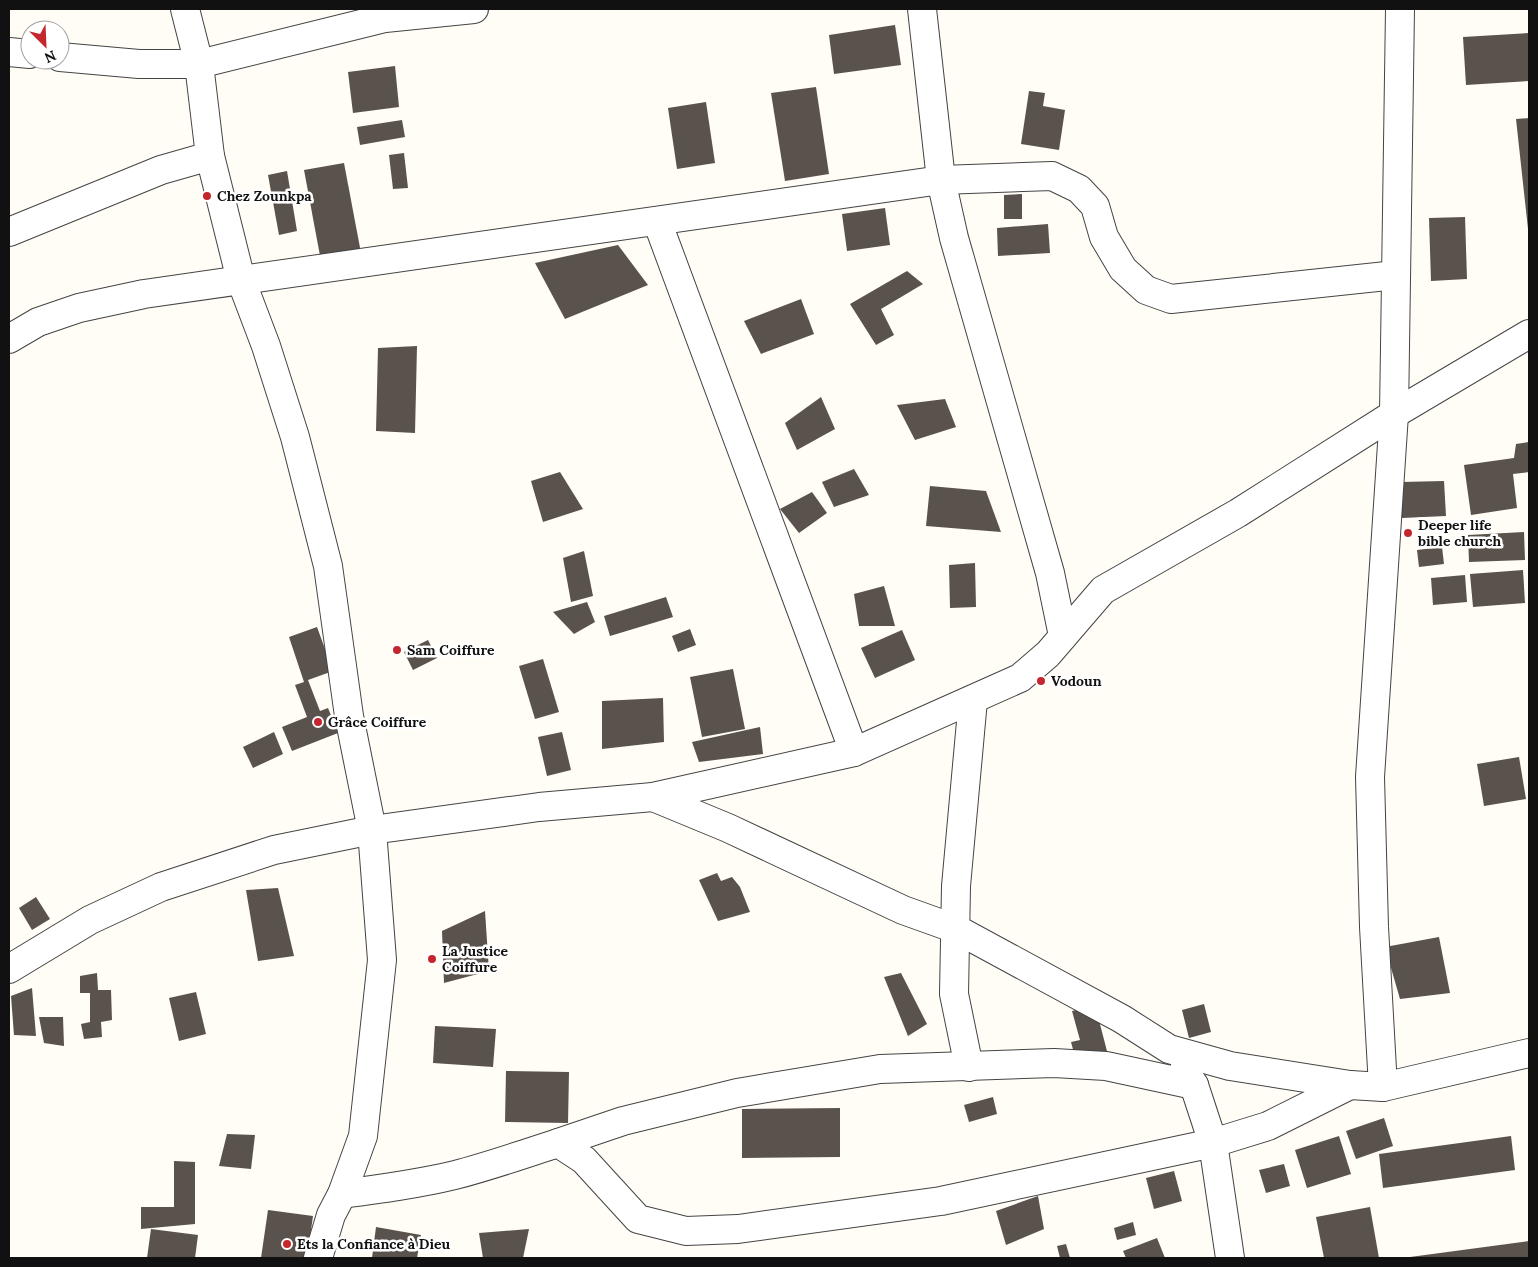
<svg xmlns="http://www.w3.org/2000/svg" width="1538" height="1267" viewBox="0 0 1538 1267" font-family="Lora,serif">
  <style>
    .building { fill: #5a524d }
    .lines { fill: none; stroke-linecap: round; stroke-linejoin: round }
    .minor-casing { stroke: #444; stroke-width: 30 }
    .minor { stroke: #fff; stroke-width: 28 }
    .poi-dot { fill: #c4262e; stroke: #fff; stroke-width: 2 }
    .labels { text-anchor: middle; stroke-width: 5; stroke-linejoin: round; paint-order: stroke }
    .poi-label { font-size: 14px; font-weight: bold; fill: #111; stroke: #fff; text-anchor: start }
  </style>
  <rect width="100%" height="100%" fill="#fffdf5"/>
  <g class="building">
    <path d="M895,25L901,65L834,74L829,35Z"/>
    <path d="M1529,33V81L1466,85L1463,37Z"/>
    <path d="M395,66L399,107L353,113L348,72Z"/>
    <path d="M816,87L829,174L785,181L771,93Z"/>
    <path d="M1029,91L1045,93L1043,106L1065,110L1059,150L1021,144Z"/>
    <path d="M706,102L715,163L677,169L668,108Z"/>
    <path d="M1529,118V229H1528L1516,119Z"/>
    <path d="M402,120L405,137L360,145L357,127Z"/>
    <path d="M404,153L408,188L393,189L389,155Z"/>
    <path d="M344,163L361,253L321,261L304,170Z"/>
    <path d="M287,171L297,231L279,235L268,175Z"/>
    <path d="M1022,194V219H1004V195Z"/>
    <path d="M885,208L890,245L847,251L842,214Z"/>
    <path d="M1465,217L1467,279L1431,281L1429,218Z"/>
    <path d="M1048,224L1050,253L998,256L997,228Z"/>
    <path d="M618,245L648,285L565,319L535,263Z"/>
    <path d="M907,271L923,284L881,309L894,335L876,345L850,304Z"/>
    <path d="M801,299L814,334L761,354L744,321Z"/>
    <path d="M417,346L415,433L376,431L378,348Z"/>
    <path d="M821,397L835,429L797,450L785,423Z"/>
    <path d="M945,399L956,427L915,440L897,405Z"/>
    <path d="M1529,442V472L1513,474L1517,508L1471,515L1464,465L1514,458L1516,444Z"/>
    <path d="M854,469L869,495L834,507L822,482Z"/>
    <path d="M560,472L583,509L543,522L531,481Z"/>
    <path d="M1444,481L1446,516L1402,518L1401,482Z"/>
    <path d="M930,486L986,491L1001,532L926,526Z"/>
    <path d="M812,492L827,513L799,533L780,509Z"/>
    <path d="M1524,532L1525,560L1469,562L1468,535Z"/>
    <path d="M1442,547L1444,564L1419,567L1417,550Z"/>
    <path d="M584,551L593,596L571,602L563,558Z"/>
    <path d="M975,563L976,607L950,608L949,565Z"/>
    <path d="M1523,570L1525,603L1473,607L1470,574Z"/>
    <path d="M1465,575L1467,602L1433,605L1431,578Z"/>
    <path d="M884,586L895,626H859L854,594Z"/>
    <path d="M666,597L673,617L610,636L604,616Z"/>
    <path d="M587,602L595,622L574,634L553,612Z"/>
    <path d="M317,627L333,671L308,680L320,711L328,708L338,733L292,751L282,727L307,717L295,685L304,682L289,637Z"/>
    <path d="M690,629L696,645L678,652L672,636Z"/>
    <path d="M902,630L915,660L875,678L861,648Z"/>
    <path d="M428,640L437,658L413,670L404,652Z"/>
    <path d="M543,659L559,712L535,719L519,666Z"/>
    <path d="M733,669L745,729L702,737L690,677Z"/>
    <path d="M663,698L664,742L602,749V701Z"/>
    <path d="M760,727L763,754L699,762L692,742Z"/>
    <path d="M274,732L283,754L253,768L243,747Z"/>
    <path d="M562,732L571,770L547,776L538,737Z"/>
    <path d="M1519,757L1526,799L1484,806L1477,764Z"/>
    <path d="M717,873L721,881L732,877L740,887L750,912L718,921L699,880Z"/>
    <path d="M278,888L294,956L258,961L246,890Z"/>
    <path d="M36,897L50,919L32,930L19,908Z"/>
    <path d="M485,911L489,971L444,983L442,931Z"/>
    <path d="M1439,937L1450,993L1400,999L1385,947Z"/>
    <path d="M97,973L98,990H111L112,1020L101,1022L102,1037L84,1039L81,1024L90,1022V993H80V976Z"/>
    <path d="M901,973L927,1024L908,1036L884,977Z"/>
    <path d="M32,988L36,1036L14,1035L11,996Z"/>
    <path d="M196,992L206,1034L179,1041L169,998Z"/>
    <path d="M1204,1004L1211,1032L1189,1038L1182,1010Z"/>
    <path d="M1095,1005L1108,1055L1077,1064L1071,1042L1080,1040L1072,1011Z"/>
    <path d="M39,1017H63L64,1046L44,1043Z"/>
    <path d="M435,1026L496,1029L493,1067L433,1063Z"/>
    <path d="M506,1071L569,1072L568,1123L505,1122Z"/>
    <path d="M993,1097L997,1114L969,1122L964,1105Z"/>
    <path d="M840,1108V1157L742,1158V1109Z"/>
    <path d="M1384,1118L1393,1146L1356,1159L1346,1131Z"/>
    <path d="M227,1134L255,1135L251,1169L219,1166Z"/>
    <path d="M1339,1136L1351,1174L1307,1188L1295,1150Z"/>
    <path d="M1511,1136L1515,1170L1383,1188L1379,1154Z"/>
    <path d="M174,1161L195,1162V1224L141,1229V1207H174Z"/>
    <path d="M1284,1164L1290,1186L1266,1193L1259,1170Z"/>
    <path d="M1174,1171L1182,1201L1154,1209L1146,1178Z"/>
    <path d="M1038,1196L1044,1229L1006,1245L996,1211Z"/>
    <path d="M1370,1207L1379,1258H1324L1316,1217Z"/>
    <path d="M268,1210L313,1216L307,1258H261Z"/>
    <path d="M1133,1222L1136,1235L1117,1240L1114,1228Z"/>
    <path d="M376,1227L421,1235L417,1258H372Z"/>
    <path d="M151,1229L198,1235L195,1258H147Z"/>
    <path d="M529,1229L523,1258H483L479,1233Z"/>
    <path d="M1157,1238L1165,1258H1126L1123,1251Z"/>
    <path d="M1529,1241V1258H1410V1257Z"/>
    <path d="M1066,1244L1070,1258H1060L1057,1246Z"/>
  </g>
  <g class="lines">
    <defs>
      <g id="minor">
        <path d="M185,9L199,64L210,156L241,280L266,346L295,437L328,566L349,716L372,830L382,960L363,1136L342,1194L331,1215L318,1258"/>
        <path d="M922,9L941,180L954,238L1050,573L1063,636"/>
        <path d="M9,52L30,54"/>
        <path d="M60,57L139,64H199L385,18L474,9"/>
        <path d="M657,221L854,752"/>
        <path d="M9,232L161,170L210,156"/>
        <path d="M9,339L38,322L79,308L144,294L941,180L1052,176L1079,189L1095,206L1104,237L1123,269L1146,290L1171,299L1396,275"/>
        <path d="M653,797L728,828L903,910L956,929L1122,1019L1169,1049L1230,1066L1350,1085L1383,1087L1529,1053"/>
        <path d="M9,969L90,920L161,887L274,850L372,830L539,807L653,797L854,752L1020,678L1048,654L1103,590L1238,513L1394,414L1529,334"/>
        <path d="M969,1067L954,994L956,886L973,700"/>
        <path d="M1184,1070L1194,1085L1213,1143L1230,1258"/>
        <path d="M1383,1087L1374,927L1370,777L1394,414L1400,9"/>
        <path d="M558,1143L623,1121L737,1093L880,1069L1054,1063L1106,1066L1194,1085"/>
        <path d="M342,1194C380,1189 418,1184 455,1175C490,1166 524,1154 558,1143L584,1160L638,1219L686,1231L738,1229L941,1201L1213,1143L1268,1126L1350,1085"/>
      </g>
    </defs>
    <use href="#minor" class="minor-casing"/>
    <use href="#minor" class="minor"/>
  </g>
  <g class="poi-dot">
    <circle cx="207" cy="196" r="5"/>
    <circle cx="1408" cy="533" r="5"/>
    <circle cx="397" cy="650" r="5"/>
    <circle cx="1041" cy="681" r="5"/>
    <circle cx="318" cy="722" r="5"/>
    <circle cx="432" cy="959" r="5"/>
    <circle cx="287" cy="1244" r="5"/>
  </g>
  <g class="labels">
    <g class="poi-label">
      <text x="217" y="201">Chez Zounkpa</text>
      <text x="1418" y="530">Deeper life<tspan x="1418" dy="16">bible church</tspan></text>
      <text x="407" y="655">Sam Coiffure</text>
      <text x="1051" y="686">Vodoun</text>
      <text x="328" y="727">Grâce Coiffure</text>
      <text x="442" y="956">La Justice<tspan x="442" dy="16">Coiffure</tspan></text>
      <text x="297" y="1249">Ets la Confiance à Dieu</text>
    </g>
  </g>
  <rect width="1538" height="1267" fill="none" stroke="#111111" stroke-width="20"/>
  <g transform="translate(45 45) rotate(156)"><circle r="24" fill="#ffffff" stroke="#a0a0a0"/>
  <path d="M0-4L9 19L0 12L-9 19Z" fill="#c4262e"/>
  <text y="-8" font-size="14" font-weight="bold" text-anchor="middle" fill="#111111">N</text>
  </g>
</svg>
